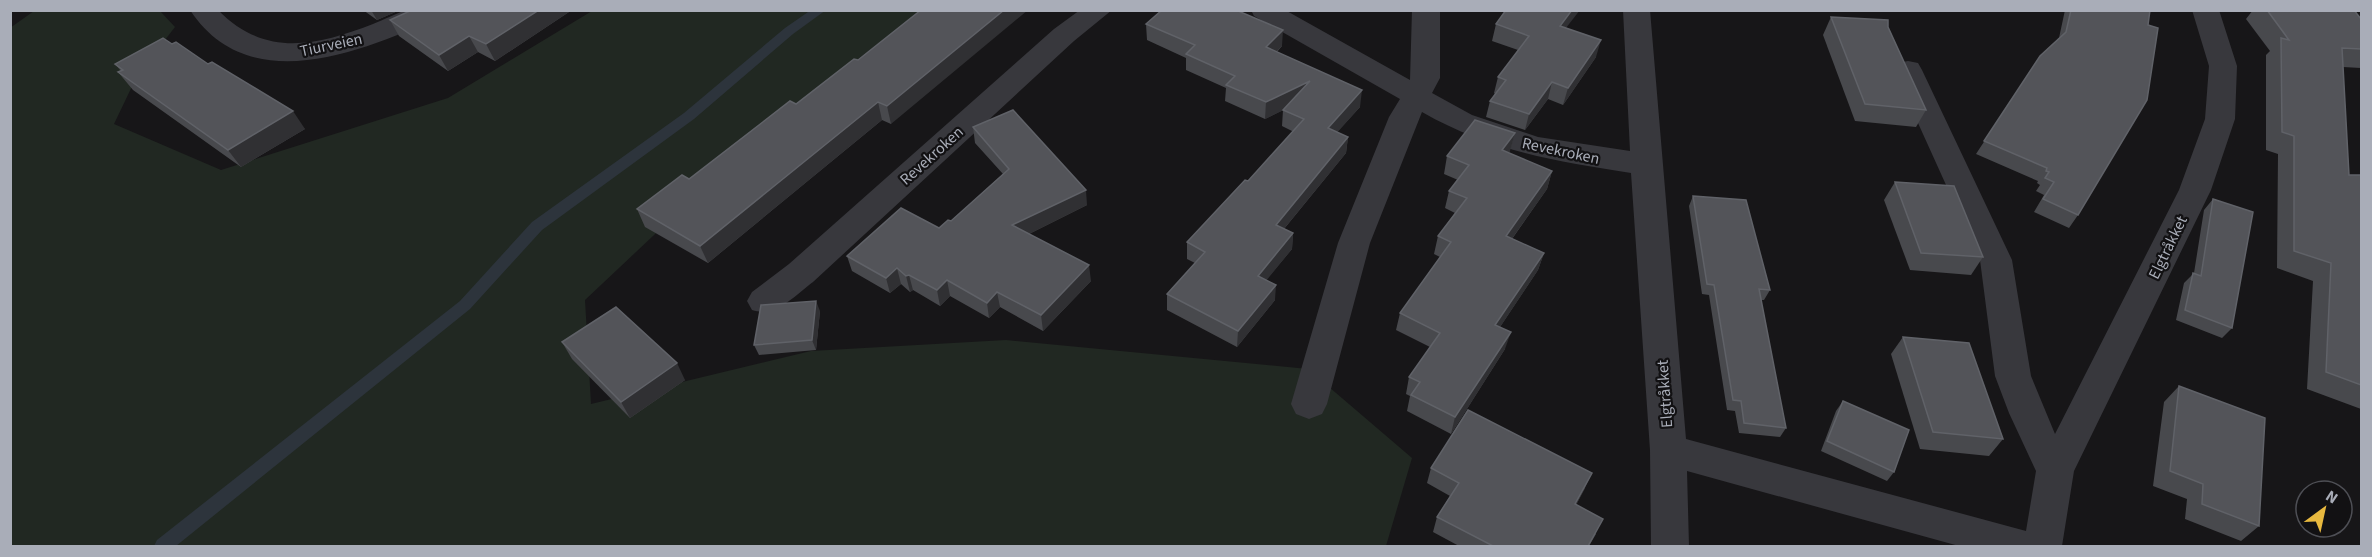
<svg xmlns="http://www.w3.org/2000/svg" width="2372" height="557" viewBox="0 0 2372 557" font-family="'Source Sans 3',sans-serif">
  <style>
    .green { fill: #212822 }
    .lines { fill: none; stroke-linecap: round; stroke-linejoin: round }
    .stream { fill: #2d343c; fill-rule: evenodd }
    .minor { fill: #38383d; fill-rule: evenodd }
    .wall { fill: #48494d }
    .shaded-wall { fill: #303033 }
    .building { fill: #535459; stroke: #606268; stroke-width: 1.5 }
    .labels { text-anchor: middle; stroke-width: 4.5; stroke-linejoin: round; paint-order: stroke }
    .street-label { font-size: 16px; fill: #a9adb8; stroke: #121113 }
  </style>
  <rect width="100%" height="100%" fill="#171618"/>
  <path class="green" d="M34,11H160L175,27L137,76L114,124L221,170L448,98L592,11H922L774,122L585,300L591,404L811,351L1006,340L1308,369L1412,458L1386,546H11L10,28Z"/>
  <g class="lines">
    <path class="stream" d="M811,10H826L793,34L694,119L542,230L470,309L176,546H154L157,540L460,301L532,222L684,113L785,28Z"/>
    <g class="minor">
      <path d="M190,10H218C265,58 316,46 373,24C384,20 396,13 407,10C418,8 433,10 444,10L441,16C364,51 249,100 190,10Z"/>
      <path d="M1080,10H1112L1074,41L813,282C794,296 776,318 752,310L747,301L752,292L789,264L1054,29Z"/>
      <path d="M1251,10H1285L1410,80L1412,10H1440V78L1432,93L1472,115L1538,137L1630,151L1623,10H1650L1686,439L2026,531L2036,471L2009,413L1995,376L1980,260L1894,70L1898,63L1908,61L1918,63L1922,70L2012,260L2031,376L2055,434L2179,190L2205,119L2209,66L2192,10H2219L2237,66L2235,119L2211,190L2074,471L2062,546H1959L1687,471L1689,546H1651L1650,450L1631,173C1555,161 1490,151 1422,112L1370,243L1327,404L1322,414L1309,419L1296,414L1291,404L1338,243L1389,117L1400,99L1254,16Z"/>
    </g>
  </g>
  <g class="wall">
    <path d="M363,10H400L377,20Z"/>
    <path d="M572,10L495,61L478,52L448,71L399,36L390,20Z"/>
    <path d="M921,10L891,124L882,120L708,263L645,227L637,209L689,179L796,104L858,60Z"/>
    <path d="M2065,10H2150L2078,215L2069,228L2034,212L2044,195L2036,191L2040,185L2037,183L2038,181L1976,154L2040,56L2059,38Z"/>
    <path d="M2253,10H2354L2361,19V68L2343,67L2349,175H2361V409L2307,389L2313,281L2277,268L2278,154L2266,150V55L2270,51L2246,19Z"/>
    <path d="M1831,17L1888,27L1926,110L1916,127L1855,121L1823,35Z"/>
    <path d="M1146,24L1282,46L1277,52L1360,107L1337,132L1348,137L1346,153L1284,229L1293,233L1292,249L1266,280L1275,300L1237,347L1167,310V294L1195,263L1187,259V242L1248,181L1294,132L1282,126L1283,110L1265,119L1225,101L1226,88L1186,70V58L1147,40Z"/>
    <path d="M1496,24L1566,28L1596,57L1563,105L1548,99L1525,130L1486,117L1490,101L1495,94L1494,93L1498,77L1518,50L1492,41Z"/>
    <path d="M172,44L208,64L305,129L241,167L133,90L118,72L121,71L115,64Z"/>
    <path d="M973,127L1087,205L1029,234L1091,281L1043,331L1000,307L989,318L950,296L940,306L913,290L910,292L901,284L890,293L852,271L847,256L939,228L951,221L1003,174L975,143Z"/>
    <path d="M1515,133L1509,153L1552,171L1547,189L1512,239L1544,253L1538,270L1500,327L1505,349L1451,434L1407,411L1410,396L1406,394L1409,377L1430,347L1396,330L1400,313L1440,257L1434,254L1438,236L1455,213L1445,208L1449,191L1458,180L1444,174L1447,156Z"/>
    <path d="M1895,182L1983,257L1971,275L1910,270L1884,200Z"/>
    <path d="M1693,196L1770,290L1764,300H1761L1786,428L1780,437L1739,433L1735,411L1727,410L1709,295L1702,294L1689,206Z"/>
    <path d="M2213,199L2232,328L2222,338L2176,320L2184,283L2194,273L2204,210Z"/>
    <path d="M820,311L816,350L759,355L754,345Z"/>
    <path d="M1903,337L2003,439L1989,456L1920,449L1891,354Z"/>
    <path d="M562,342L685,380L630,418L572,359Z"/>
    <path d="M2179,386L2259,526L2241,541L2185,519L2187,499L2153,486L2164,402Z"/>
    <path d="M1843,401L1894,472L1887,481L1821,451L1836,411Z"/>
    <path d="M1431,468L1585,488L1576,505L1596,534L1589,546H1459L1433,532L1437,517L1450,496L1427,483Z"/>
  </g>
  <g class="shaded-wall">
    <path d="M371,10H400L377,20Z"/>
    <path d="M539,10H572L495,61L486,44Z"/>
    <path d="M1004,10H1028L891,124L887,106Z"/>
    <path d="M1572,10H1580L1555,42L1560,26Z"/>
    <path d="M1283,30L1282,46L1265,63L1266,47Z"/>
    <path d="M469,36L478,52L448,71L439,55Z"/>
    <path d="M1601,40L1596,57L1563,105L1568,88Z"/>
    <path d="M1310,81L1309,98L1265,119L1266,102Z"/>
    <path d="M1552,82L1548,99L1525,130L1529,114Z"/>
    <path d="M1362,90L1360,107L1326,145L1328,128Z"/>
    <path d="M878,102L882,120L708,263L700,246Z"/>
    <path d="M293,111L305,129L241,167L228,150Z"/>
    <path d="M1515,133L1510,151L1498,168L1502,150Z"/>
    <path d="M1348,137L1346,153L1274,241L1276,225Z"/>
    <path d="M1552,171L1547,189L1501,254L1506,236Z"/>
    <path d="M1086,190L1087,205L1015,241L1012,225Z"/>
    <path d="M1293,233L1292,249L1257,292L1258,276Z"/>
    <path d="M1544,253L1538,270L1490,342L1495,325Z"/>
    <path d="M1089,265L1091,281L1043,331L1041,315Z"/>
    <path d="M897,268L901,284L890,293L886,278Z"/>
    <path d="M909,275L913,290L910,292L906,276Z"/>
    <path d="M947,280L950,296L940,306L937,290Z"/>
    <path d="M1276,285L1275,300L1237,347L1238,331Z"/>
    <path d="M997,292L1000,307L989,318L987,303Z"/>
    <path d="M816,301L820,311L816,350L812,340Z"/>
    <path d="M1511,332L1505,349L1451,434L1455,417Z"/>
    <path d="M677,363L685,380L630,418L621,402Z"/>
    <path d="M1592,473L1585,488L1568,520L1575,504Z"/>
  </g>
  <g class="building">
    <path d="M412,10H539L486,44L469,36L439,55L390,20Z"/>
    <path d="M921,10H1004L887,106L878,102L700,246L637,209L682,175L689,179L790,101L796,104L854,59L858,60Z"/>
    <path d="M1162,10H1236L1283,30L1266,47L1362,90L1328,128L1348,137L1276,225L1293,233L1258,276L1276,285L1238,331L1167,294L1205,252L1187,242L1245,180L1248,181L1304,119L1283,110L1310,81L1266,102L1226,85L1235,76L1186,54L1195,45L1146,24Z"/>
    <path d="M1506,10H1572L1560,26L1601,40L1568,88L1552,82L1529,114L1490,101L1506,80L1498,77L1529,36L1496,24Z"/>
    <path d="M2071,10H2150L2148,25L2158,28L2147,100L2078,215L2043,199L2054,182L2045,178L2049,172L2046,171L2047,168L1984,141L2040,56L2066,32Z"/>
    <path d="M2267,10H2354L2361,19V49L2342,48L2349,175H2361V385L2326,372L2331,263L2294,251V136L2282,132L2281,38L2289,40Z"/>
    <path d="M1831,17L1888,20V27L1926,110L1865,104Z"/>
    <path d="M163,38L172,44L176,42L208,64L212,62L293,111L228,150L118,72L123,70L115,64Z"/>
    <path d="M1013,110L1086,190L1012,225L1089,265L1041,315L997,292L987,303L947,280L937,290L909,275L906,276L897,268L886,278L847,256L901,208L939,228L948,220L951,221L1009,169L973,127Z"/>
    <path d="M1475,120L1515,133L1502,150L1552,171L1506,236L1544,253L1495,325L1511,332L1455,417L1411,395L1420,382L1409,377L1440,333L1400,313L1451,242L1438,236L1467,198L1449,191L1469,165L1447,156Z"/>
    <path d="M1895,182L1954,186L1983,257L1921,253Z"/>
    <path d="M1693,196L1746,200L1770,290L1759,289L1786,428L1744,423L1741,401L1733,400L1714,285L1707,284Z"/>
    <path d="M2213,199L2253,212L2232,328L2185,310L2193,273L2201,276Z"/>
    <path d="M816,301L812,340L754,345L761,305Z"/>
    <path d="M616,307L677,363L621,402L562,342Z"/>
    <path d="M1903,337L1969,343L2003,439L1933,432Z"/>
    <path d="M2179,386L2265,418L2259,526L2202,504L2203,484L2170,471Z"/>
    <path d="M1843,401L1909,430L1894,472L1827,441Z"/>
    <path d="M1468,410L1592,473L1575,504L1603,519L1588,546H1493L1437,517L1459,483L1431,468Z"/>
  </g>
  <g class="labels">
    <g class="street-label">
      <text transform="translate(331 44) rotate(-12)" y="6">Tiurveien</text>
      <text transform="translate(1561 150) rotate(12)" y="6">Revekroken</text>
      <text transform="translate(931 155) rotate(-42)" y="6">Revekroken</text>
      <text transform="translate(2167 247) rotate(-64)" y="6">Elgtråkket</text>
      <text transform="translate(1664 394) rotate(-94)" y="6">Elgtråkket</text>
    </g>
  </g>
  <rect width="2372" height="557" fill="none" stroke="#a9adb8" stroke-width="24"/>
  <g transform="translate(2324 509) rotate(33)"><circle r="28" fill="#121113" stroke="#4e4f55" stroke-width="1.5"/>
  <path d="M0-4.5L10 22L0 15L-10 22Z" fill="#e8b93f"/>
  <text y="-9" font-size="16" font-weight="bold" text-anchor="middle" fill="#a9adb8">N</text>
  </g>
</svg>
